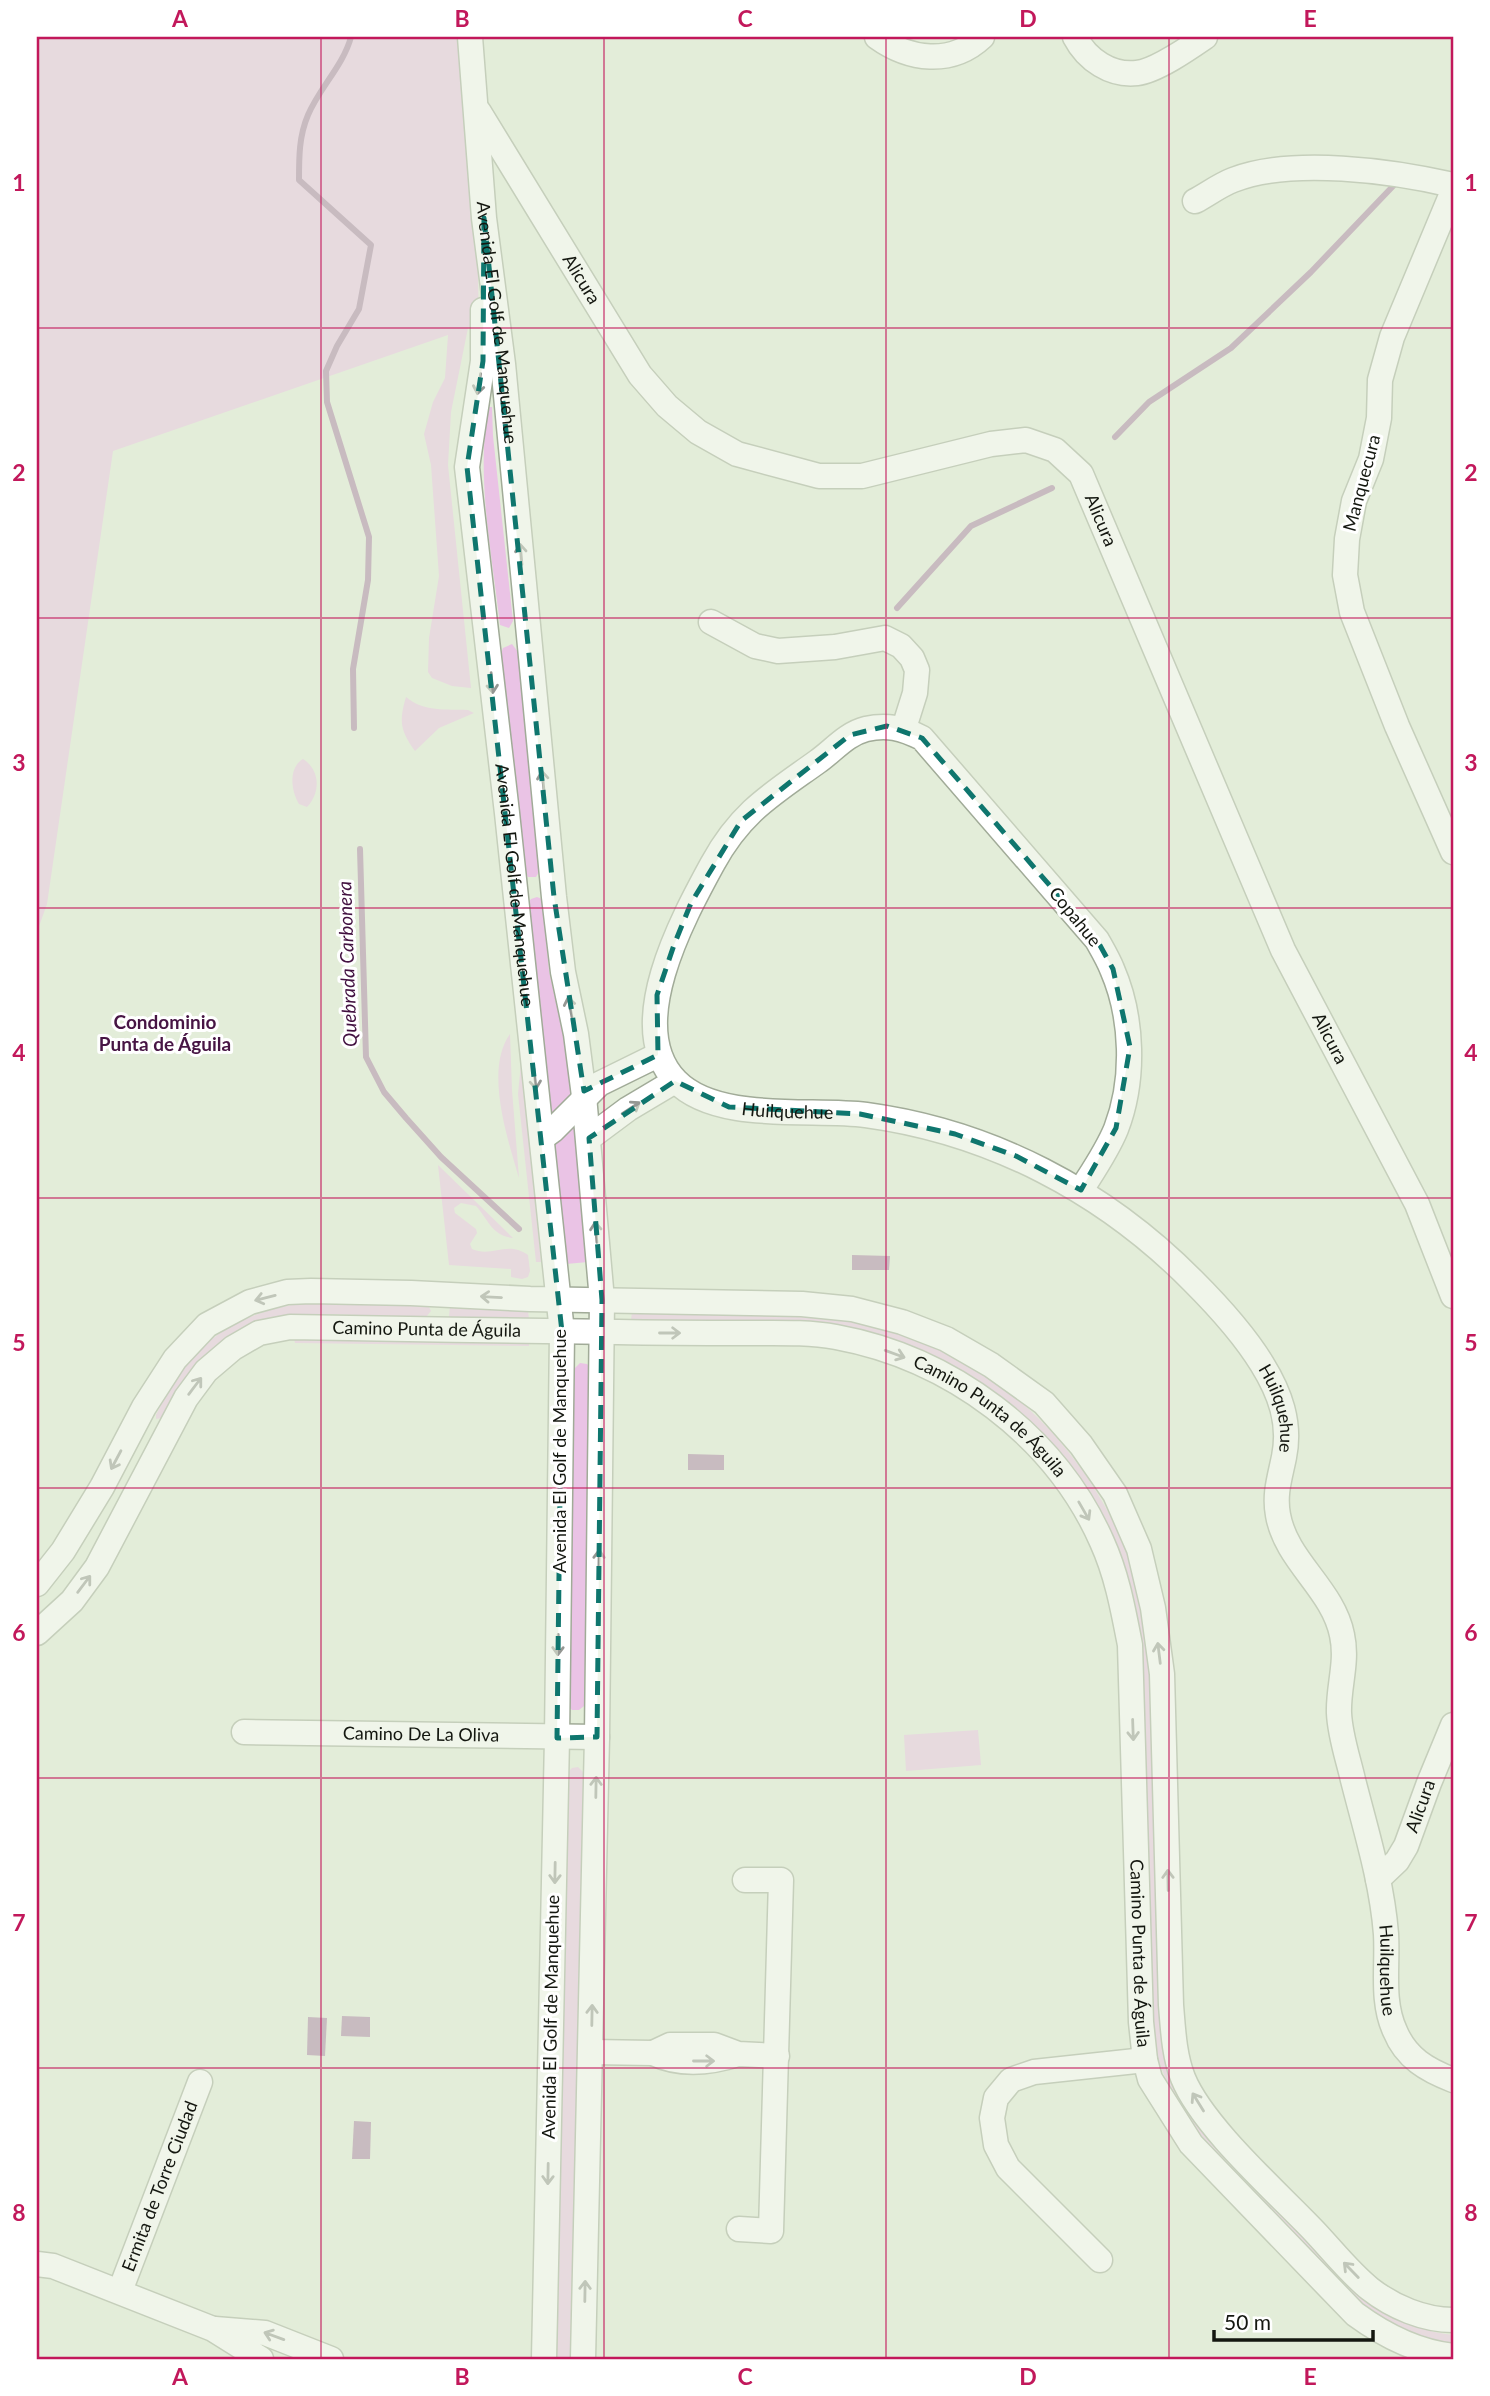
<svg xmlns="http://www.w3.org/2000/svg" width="1490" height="2396" viewBox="0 0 1490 2396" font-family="Lato,sans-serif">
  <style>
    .green { fill: #eac3e5 }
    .water { fill: #a77fa2 }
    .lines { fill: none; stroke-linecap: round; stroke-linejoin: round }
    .stream { stroke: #a77fa2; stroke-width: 6 }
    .street-casing { stroke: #a1ab98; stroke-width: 27 }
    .street { stroke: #fff; stroke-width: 24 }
    .oneway { stroke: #959793 }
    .marked { fill: none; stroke: #0f766e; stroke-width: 5; stroke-dasharray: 14 9; stroke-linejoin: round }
    .grid { fill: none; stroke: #c2185b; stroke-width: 2; stroke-opacity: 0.55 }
    .labels { text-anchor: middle; stroke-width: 6; stroke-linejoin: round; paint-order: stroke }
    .street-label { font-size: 18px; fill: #141710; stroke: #fff }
    .water-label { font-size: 19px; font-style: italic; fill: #421140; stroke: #fff }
    .neighbourhood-label { font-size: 19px; font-weight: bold; fill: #471544; stroke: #fff }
    .neatline { fill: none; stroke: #c2185b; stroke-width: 2.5 }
    .grid-label { font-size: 23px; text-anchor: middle; font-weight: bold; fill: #c2185b }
  </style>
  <rect width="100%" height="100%" fill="#e3edd9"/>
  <g class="green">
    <path d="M37,37H473L479,324L468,328L451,412L448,465L471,688L452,686L432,678L428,672L429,638L439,576L431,465L424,434L433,402L445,378L448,335L113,451L47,904L37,932Z"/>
    <path d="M488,407H492L493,436L513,621L509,628L500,625C492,553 476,479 488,407Z"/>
    <path d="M512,644L518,652L540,870L536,877H528L526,873L501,654L503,648Z"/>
    <path d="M406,697C423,712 447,709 468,710L474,713L439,728L415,751C400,730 399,721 406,697Z"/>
    <path d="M303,759C320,770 321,792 307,807L299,804C291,791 288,768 303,759Z"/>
    <path d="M537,897L542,899L549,971L567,1053L572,1102L551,1117L529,902L531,899Z"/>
    <path d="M510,1034L512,1090L519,1178C508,1140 484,1070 510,1034Z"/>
    <path d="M521,1063L541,1262H536L518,1094Z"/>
    <path d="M570,1126H575L588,1262L566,1264L552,1151L556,1143Z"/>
    <path d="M438,1165L513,1238C492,1236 488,1219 476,1206L461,1203L454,1208L455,1213L476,1229L477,1233L470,1244L472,1249C492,1258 507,1240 528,1255L530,1271L528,1277L522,1279L511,1277V1269L449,1265Z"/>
    <path d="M314,1301L428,1305L431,1311L426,1317L324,1314L278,1317L198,1363L181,1383L162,1418L156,1419V1415C195,1339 230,1314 314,1301Z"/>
    <path d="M450,1306L528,1311L529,1319L449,1317Z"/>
    <path d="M632,1312C702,1314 785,1310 854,1322C988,1347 1085,1441 1133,1566C1140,1585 1143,1607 1148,1627L1165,2051L1381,2308C1404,2323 1425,2332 1453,2335V2344C1415,2337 1386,2323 1356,2298L1200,2134C1176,2104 1159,2073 1153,2035L1143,1659C1140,1635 1138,1609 1131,1586C1095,1464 1001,1373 881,1337L631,1320Z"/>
    <path d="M294,1339L529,1343V1346L295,1343Z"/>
    <path d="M580,1363L587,1364L592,1369L584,1706L579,1710H572L567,1705L574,1369Z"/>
    <path d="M978,1730L981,1765L906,1771L904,1735Z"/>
    <path d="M578,1767L584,1773L572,2359H554L567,1773L572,1768Z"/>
  </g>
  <g class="water">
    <path d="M852,1255L890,1256L889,1270H852Z"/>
    <path d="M688,1454L724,1455V1470H688Z"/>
    <path d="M342,2016L370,2017V2037L341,2036Z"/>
    <path d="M308,2017L327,2018L325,2056L307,2055Z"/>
    <path d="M354,2121L371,2122L370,2159H352Z"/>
  </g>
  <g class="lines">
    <g class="stream">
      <path d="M351,37C343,66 320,87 308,115C299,136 299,157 299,180L371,245L359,309L337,346L326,371L327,402L369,537L368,580L353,669L354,728"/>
      <path d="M1115,437L1149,402L1231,348L1311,272L1395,184"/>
      <path d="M897,608L971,526L1052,488"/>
      <path d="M360,849L366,1057L384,1092L406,1118L441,1157L519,1229"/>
    </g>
    <defs>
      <g id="street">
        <path id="s1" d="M470,37L484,218L503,364L554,897L563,972L576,1034L584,1096L602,1300L597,1737L583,2359"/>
        <path d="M877,37C909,60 951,66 982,37"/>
        <path d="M1075,37C1087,60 1111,76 1137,73C1156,71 1189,48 1205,37"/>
        <path id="s2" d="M479,112L640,375L667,406L698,432L737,454L819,476H862L991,444L1026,440L1055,450L1081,474L1283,950L1417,1204L1453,1296"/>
        <path d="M1453,191L1392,337L1380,380L1379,418L1371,459L1354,501L1347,539L1345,575L1352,612L1397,726L1453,852"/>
        <path d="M1195,201C1208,194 1220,185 1233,180C1292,157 1392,171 1453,185"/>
        <path id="s3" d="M483,310V361L467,467L507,813L562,1332L557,1738L544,2359"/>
        <path d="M711,622L755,646L778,651L835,647L885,638L901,646L912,658L917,670L915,693L904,728"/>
        <path d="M542,1138L553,1130L599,1084L658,1055"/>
        <path d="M589,1138L628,1109L675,1081"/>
        <path id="s4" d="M1081,1190C1093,1171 1107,1151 1116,1129C1135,1080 1133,1017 1112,969C1108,959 1102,949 1097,940L922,738C902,728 887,724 866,729C846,734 833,751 817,762C771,795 741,812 713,863C683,918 623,1027 676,1081C717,1123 811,1108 866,1115C991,1132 1104,1191 1193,1281C1218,1306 1243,1333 1262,1364C1280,1393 1291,1423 1284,1457C1280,1477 1274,1494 1278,1515C1286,1561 1333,1589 1342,1635C1348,1662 1338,1687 1339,1713C1340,1736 1348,1758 1353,1780C1366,1831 1382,1882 1386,1934C1388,1966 1381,2001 1395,2031C1406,2058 1427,2070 1453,2080"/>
        <path d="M37,1584L63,1551L102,1487L144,1407L175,1359L207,1325L250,1302L287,1292L311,1291L411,1293L530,1299L802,1304L852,1309L902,1322L946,1339L991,1365L1044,1403L1081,1445L1115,1494L1139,1549L1153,1608L1162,1674L1171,2005C1173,2029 1174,2055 1183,2078C1203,2127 1277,2192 1314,2231C1332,2250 1350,2273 1370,2289C1393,2307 1424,2320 1453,2320"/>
        <path id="s5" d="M37,1633L72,1601L97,1567L186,1398L206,1371L233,1348L259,1333L290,1327C399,1329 509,1331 618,1332C663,1333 707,1333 751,1333C779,1333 808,1332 836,1337C950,1358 1055,1435 1102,1542C1117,1575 1123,1609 1130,1645L1141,2022L1145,2060L1150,2079L1191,2144L1355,2314C1385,2336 1416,2352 1453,2356"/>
        <path id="s6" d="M244,1732L597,1737"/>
        <path id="s7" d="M1378,1879L1397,1861L1406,1846L1429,1783L1453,1725"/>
        <path d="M591,2052L653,2053"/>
        <path d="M738,2054C710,2063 680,2066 653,2053L670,2045H714L738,2054L777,2056"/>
        <path d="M739,2229L771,2231L781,1880H745"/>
        <path d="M1100,2260L1008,2168L996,2145L992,2118L996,2098L1011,2080L1034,2072L1145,2060"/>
        <path d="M37,2264L53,2266L213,2329L261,2359"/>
        <path id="s8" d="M120,2291L200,2082"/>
        <path d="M215,2329L265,2333L331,2359"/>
      </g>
    </defs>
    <use href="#street" class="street-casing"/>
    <use href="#street" class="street"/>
  </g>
  <defs><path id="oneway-shaft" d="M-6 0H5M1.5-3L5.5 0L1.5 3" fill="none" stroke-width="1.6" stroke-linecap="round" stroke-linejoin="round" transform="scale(1.75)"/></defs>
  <g class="oneway">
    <use href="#oneway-shaft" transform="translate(479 384) rotate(99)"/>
    <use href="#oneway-shaft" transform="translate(521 554) rotate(-95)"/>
    <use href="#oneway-shaft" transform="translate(492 683) rotate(85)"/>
    <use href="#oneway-shaft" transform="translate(543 781) rotate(-96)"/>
    <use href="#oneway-shaft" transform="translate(570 1007) rotate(-101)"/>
    <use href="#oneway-shaft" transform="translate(535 1079) rotate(84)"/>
    <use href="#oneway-shaft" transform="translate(631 1108) rotate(-33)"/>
    <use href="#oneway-shaft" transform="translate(596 1232) rotate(-95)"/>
    <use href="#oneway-shaft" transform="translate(491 1297) rotate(-177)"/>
    <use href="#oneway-shaft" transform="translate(265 1298) rotate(166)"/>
    <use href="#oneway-shaft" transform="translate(670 1333)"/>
    <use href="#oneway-shaft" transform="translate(895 1354) rotate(20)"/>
    <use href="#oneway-shaft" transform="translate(195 1386) rotate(-53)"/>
    <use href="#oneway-shaft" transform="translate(116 1460) rotate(118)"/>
    <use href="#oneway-shaft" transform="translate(1084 1511) rotate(60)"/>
    <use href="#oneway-shaft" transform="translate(599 1560) rotate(-89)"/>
    <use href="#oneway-shaft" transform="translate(84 1584) rotate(-53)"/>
    <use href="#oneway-shaft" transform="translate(558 1645) rotate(91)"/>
    <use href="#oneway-shaft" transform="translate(1159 1653) rotate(-97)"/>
    <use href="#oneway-shaft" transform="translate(1133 1730) rotate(88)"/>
    <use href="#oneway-shaft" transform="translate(596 1787) rotate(-89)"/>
    <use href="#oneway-shaft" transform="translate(555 1873) rotate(91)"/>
    <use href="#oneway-shaft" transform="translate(1168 1880) rotate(-91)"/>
    <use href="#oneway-shaft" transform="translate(592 2015) rotate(-89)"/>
    <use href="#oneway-shaft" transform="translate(704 2061)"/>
    <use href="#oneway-shaft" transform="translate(1198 2102) rotate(-122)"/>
    <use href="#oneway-shaft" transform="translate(548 2174) rotate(91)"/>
    <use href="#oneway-shaft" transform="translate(1351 2270) rotate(-134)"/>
    <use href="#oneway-shaft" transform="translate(585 2291) rotate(-89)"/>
    <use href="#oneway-shaft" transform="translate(274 2336) rotate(-160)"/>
  </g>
  <path d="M0 0H1490V2396H0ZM484,218L554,897L584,1091L658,1055L657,995L674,945L691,903L741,821L850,735L887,726L922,738L1097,940L1113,969L1130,1047L1116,1128L1081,1190L1016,1156L955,1134L860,1114L729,1107L675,1081L589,1138L602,1300L597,1737L557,1738L562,1332L467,467L483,361Z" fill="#e3edd9" fill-opacity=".55" fill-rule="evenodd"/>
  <path class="marked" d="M484,218L554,897L584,1091L658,1055L657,995L674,945L691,903L741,821L850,735L887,726L922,738L1097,940L1113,969L1130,1047L1116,1128L1081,1190L1016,1156L955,1134L860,1114L729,1107L675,1081L589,1138L602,1300L597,1737L557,1738L562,1332L467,467L483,361Z"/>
  <path class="grid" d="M321,37V2359M604,37V2359M886,37V2359M1169,37V2359M37,328H1453M37,618H1453M37,908H1453M37,1198H1453M37,1488H1453M37,1778H1453M37,2068H1453"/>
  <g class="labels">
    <g class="street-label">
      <text dy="6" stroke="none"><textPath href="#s2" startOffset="196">Alicura</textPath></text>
      <text dy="6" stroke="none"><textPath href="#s1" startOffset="287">Avenida El Golf de Manquehue</textPath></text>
      <text transform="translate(1362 483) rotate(-75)" y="6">Manquecura</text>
      <text dy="6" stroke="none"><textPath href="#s2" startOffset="847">Alicura</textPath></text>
      <text dy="6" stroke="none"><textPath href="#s3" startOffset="579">Avenida El Golf de Manquehue</textPath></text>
      <text transform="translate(1075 917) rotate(51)" y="6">Copahue</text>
      <text dy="6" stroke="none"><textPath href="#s2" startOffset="1414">Alicura</textPath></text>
      <text dy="6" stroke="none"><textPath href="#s4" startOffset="1152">Huilquehue</textPath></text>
      <text dy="6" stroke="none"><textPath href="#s5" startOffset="548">Camino Punta de Águila</textPath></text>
      <text dy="6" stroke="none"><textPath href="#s4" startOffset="1760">Huilquehue</textPath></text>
      <text dy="6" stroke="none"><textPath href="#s5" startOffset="1134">Camino Punta de Águila</textPath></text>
      <text transform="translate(560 1451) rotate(-90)" y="6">Avenida El Golf de Manquehue</text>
      <text dy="6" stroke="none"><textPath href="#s6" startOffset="177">Camino De La Oliva</textPath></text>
      <text dy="6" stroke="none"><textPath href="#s7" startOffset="86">Alicura</textPath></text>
      <text dy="6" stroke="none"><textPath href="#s5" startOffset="1722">Camino Punta de Águila</textPath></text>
      <text dy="6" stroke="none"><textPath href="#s4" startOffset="2347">Huilquehue</textPath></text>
      <text transform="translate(551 2017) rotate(-89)" y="6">Avenida El Golf de Manquehue</text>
      <text dy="6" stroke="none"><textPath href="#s8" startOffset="112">Ermita de Torre Ciudad</textPath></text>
    </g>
    <g class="water-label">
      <text transform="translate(347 964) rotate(-92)" y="7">Quebrada Carbonera</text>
    </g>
    <g class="neighbourhood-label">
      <text x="165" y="1029">Condominio<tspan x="165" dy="22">Punta de Águila</tspan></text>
    </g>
  </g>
  <rect width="1490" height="2396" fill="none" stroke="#ffffff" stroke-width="77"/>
  <path d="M1214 2330v10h159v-10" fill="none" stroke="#141710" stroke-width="3.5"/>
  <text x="1224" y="2330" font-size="21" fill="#141710" stroke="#ffffff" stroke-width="5" paint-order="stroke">50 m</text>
  <rect x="38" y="38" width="1414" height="2320" class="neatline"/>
  <g class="grid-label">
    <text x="180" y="27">A</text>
    <text x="462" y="27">B</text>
    <text x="745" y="27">C</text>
    <text x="1028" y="27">D</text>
    <text x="1310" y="27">E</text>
    <text x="19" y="191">1</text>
    <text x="1471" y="191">1</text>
    <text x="19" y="481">2</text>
    <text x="1471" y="481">2</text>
    <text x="19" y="771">3</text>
    <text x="1471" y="771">3</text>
    <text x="19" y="1061">4</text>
    <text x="1471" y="1061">4</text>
    <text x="19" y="1351">5</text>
    <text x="1471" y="1351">5</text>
    <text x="19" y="1641">6</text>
    <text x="1471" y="1641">6</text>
    <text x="19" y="1931">7</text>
    <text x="1471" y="1931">7</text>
    <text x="19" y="2221">8</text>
    <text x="1471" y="2221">8</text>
    <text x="180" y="2385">A</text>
    <text x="462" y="2385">B</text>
    <text x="745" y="2385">C</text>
    <text x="1028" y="2385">D</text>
    <text x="1310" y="2385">E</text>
  </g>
</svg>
